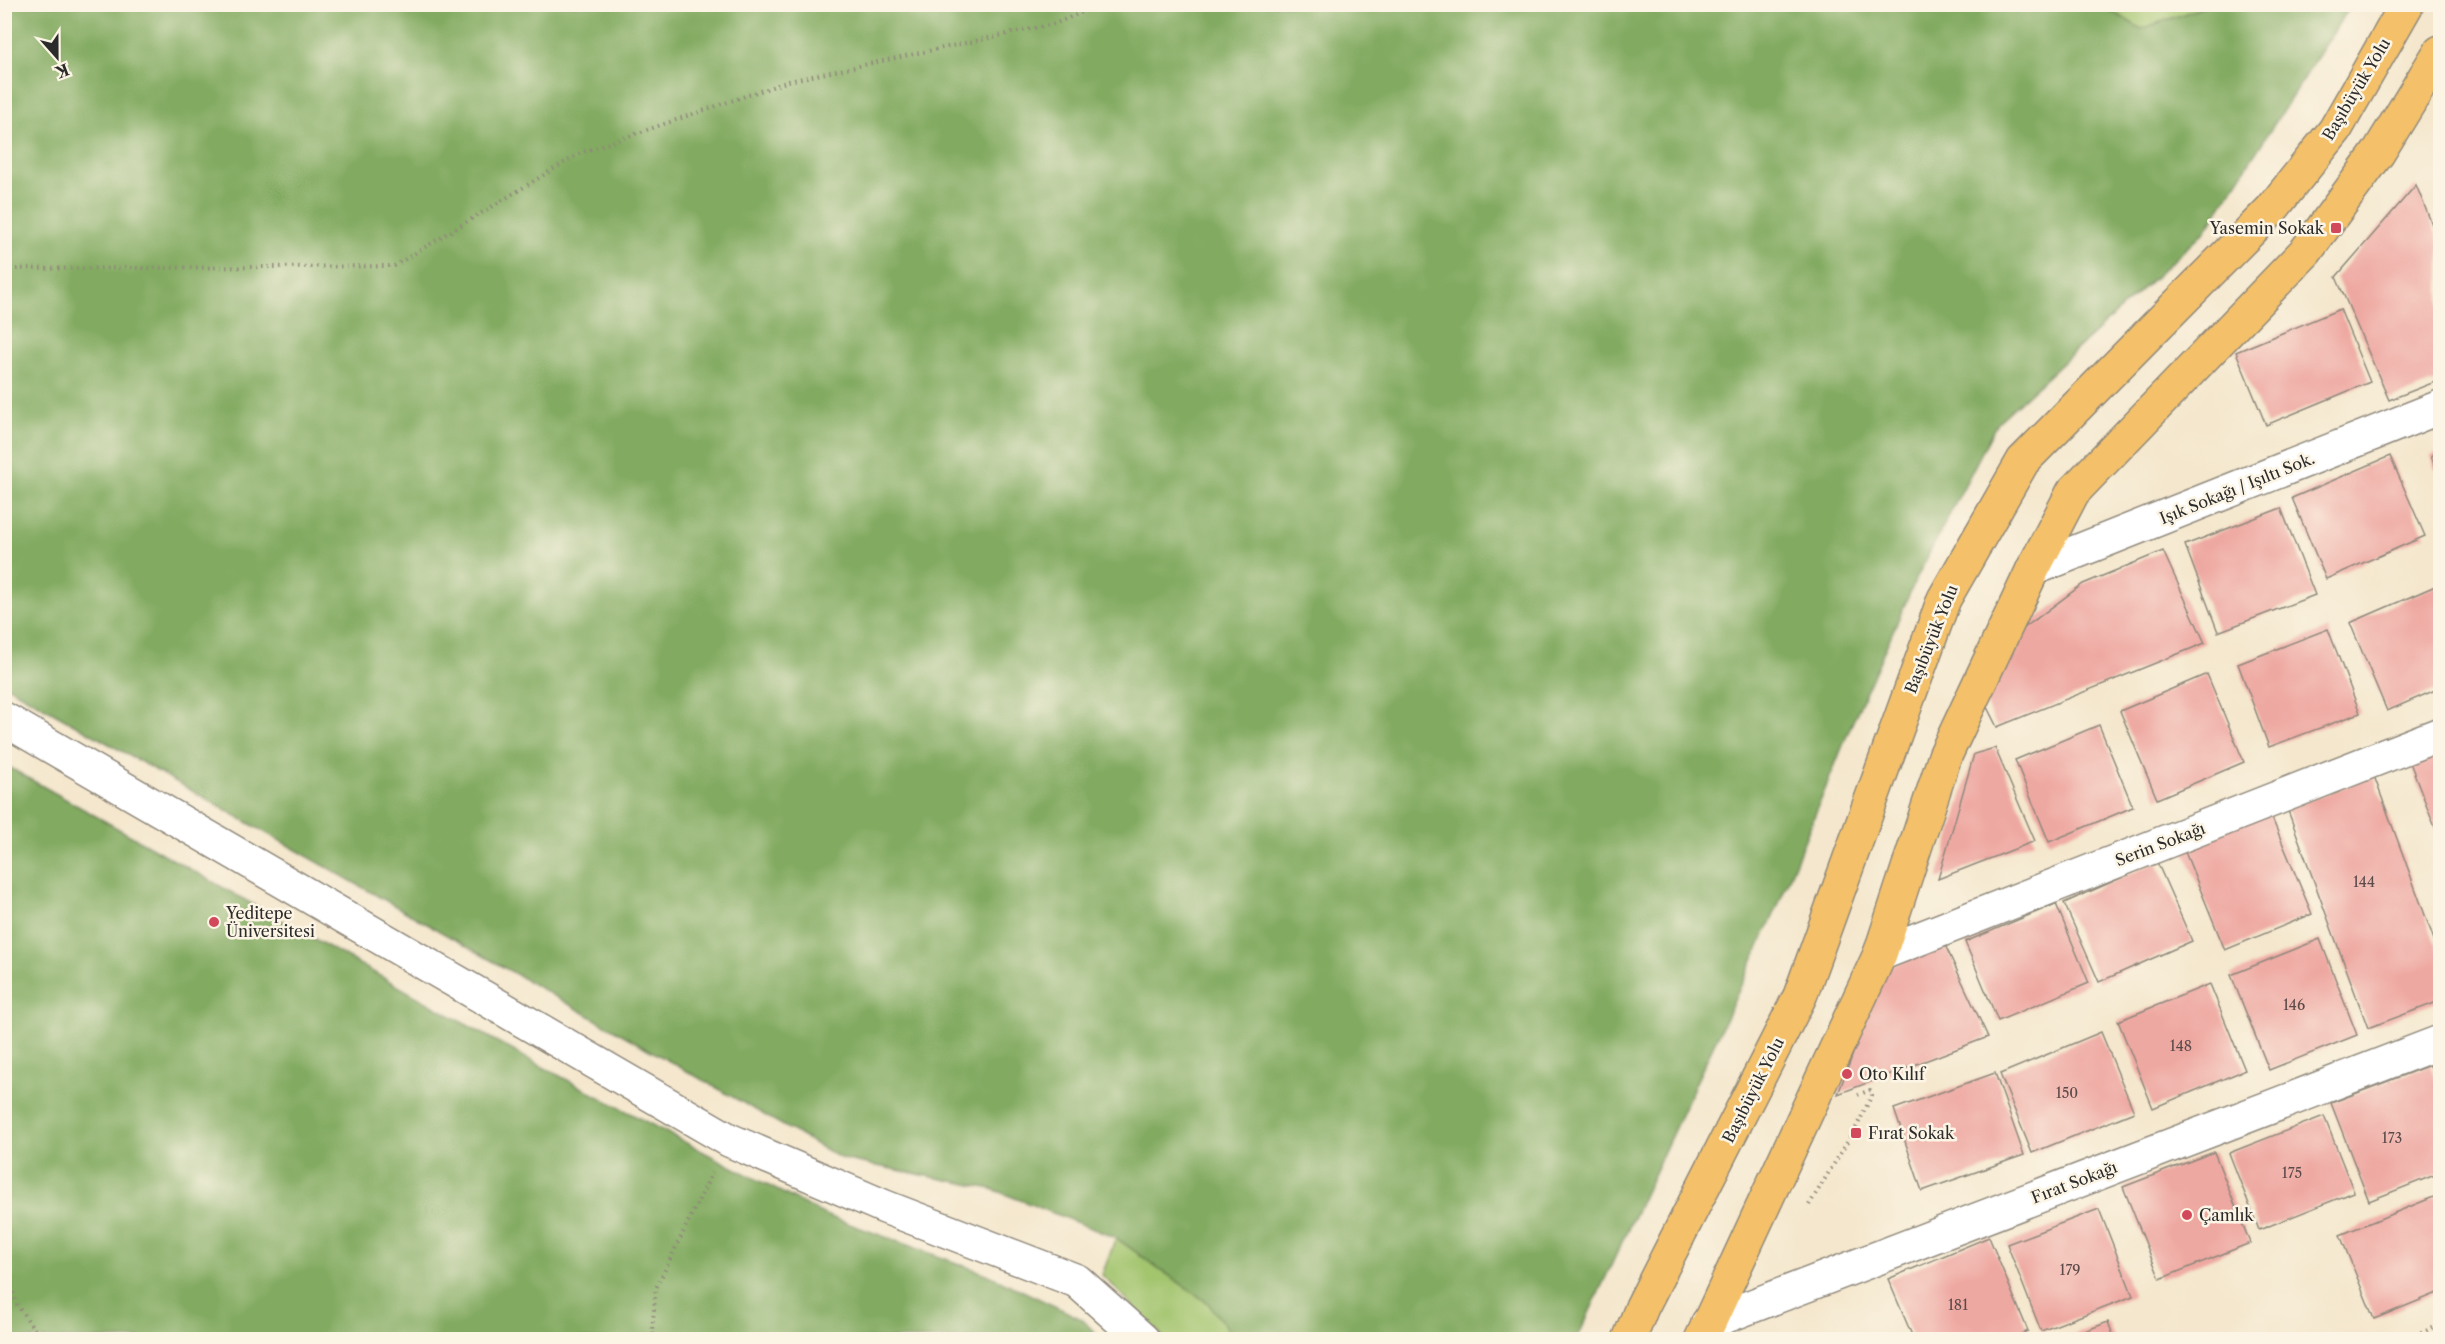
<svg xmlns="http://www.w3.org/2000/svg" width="2445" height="1344" viewBox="0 0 2445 1344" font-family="'Libre Caslon Text',serif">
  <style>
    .green { fill: #a3c56e; stroke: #67784c; stroke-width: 1.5 }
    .forest { fill: #82aa61; stroke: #566a46; stroke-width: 1.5 }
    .building { fill: #eea8a2 }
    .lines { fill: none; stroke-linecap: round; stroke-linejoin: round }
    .minor-casing { stroke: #90897c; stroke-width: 36 }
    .major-casing { stroke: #90897c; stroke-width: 36 }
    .path { stroke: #90897c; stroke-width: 4; stroke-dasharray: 1.5 4.5; stroke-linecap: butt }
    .minor { stroke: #fff; stroke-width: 33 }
    .major { stroke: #f4c16a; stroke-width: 33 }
    .poi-dot { fill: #d1495b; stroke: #fcf5e5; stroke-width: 2 }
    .labels { text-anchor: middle; stroke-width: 5; stroke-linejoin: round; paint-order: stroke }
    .number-label { font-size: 14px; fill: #5c4a49 }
    .street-label { font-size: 16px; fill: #2b2b2b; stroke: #fcf5e5 }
    .poi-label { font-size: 16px; fill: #2b2b2b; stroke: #fcf5e5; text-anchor: start }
  </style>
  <rect width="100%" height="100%" fill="#fcf5e5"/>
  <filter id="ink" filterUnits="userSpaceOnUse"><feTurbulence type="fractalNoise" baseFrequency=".0167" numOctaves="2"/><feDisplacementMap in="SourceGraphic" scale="12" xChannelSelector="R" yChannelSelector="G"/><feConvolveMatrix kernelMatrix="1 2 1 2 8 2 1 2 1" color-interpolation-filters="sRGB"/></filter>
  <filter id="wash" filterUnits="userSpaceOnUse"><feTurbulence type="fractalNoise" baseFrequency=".008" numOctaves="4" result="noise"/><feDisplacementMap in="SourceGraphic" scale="24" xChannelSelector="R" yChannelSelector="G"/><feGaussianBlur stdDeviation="1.35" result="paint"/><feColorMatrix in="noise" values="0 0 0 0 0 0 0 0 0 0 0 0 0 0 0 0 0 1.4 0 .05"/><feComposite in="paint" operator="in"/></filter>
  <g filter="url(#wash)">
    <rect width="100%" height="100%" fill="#f4e7cd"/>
    <g class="green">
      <path d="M2102,5H2209L2141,29Z"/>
      <path d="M1116,1238L1208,1303L1237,1339H1165L1102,1275Z"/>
    </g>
    <g class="forest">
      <path d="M2102,5L2141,29L2209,5H2351L2206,230L1997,423L1917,577L1850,728L1777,908L1577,1339H1235L1208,1303L1116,1238L992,1189L842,1159L5,685V5Z"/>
      <path d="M5,765L526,1058L675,1137L825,1215L987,1274L1082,1319L1101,1339H5Z"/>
    </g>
    <g id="blocks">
      <g class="building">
        <path d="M2416,185L2440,244V380L2389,400L2336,277Z"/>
        <path d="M2340,309L2370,382L2266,425L2236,352Z"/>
        <path d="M2440,452V480L2431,456Z"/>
        <path d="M2390,456L2425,536L2326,579L2292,498Z"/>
        <path d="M2281,508L2315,595L2218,632L2185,545Z"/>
        <path d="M2163,551L2205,643L1997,727L1980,693L2024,628L2083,584Z"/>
        <path d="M2440,584V688L2387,711L2350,623Z"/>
        <path d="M2328,629L2360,713L2269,747L2238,664Z"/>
        <path d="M2207,674L2244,762L2157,799L2120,711Z"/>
        <path d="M2099,725L2133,807L2049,842L2015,760Z"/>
        <path d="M2440,747V840L2409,760Z"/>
        <path d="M1995,748L2035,841L1938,879L1974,754Z"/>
        <path d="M2374,776L2440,956V1001L2368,1028L2287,808Z"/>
        <path d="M2269,811L2312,914L2225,950L2183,847Z"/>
        <path d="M2157,862L2192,941L2099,982L2064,903Z"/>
        <path d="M2056,904L2089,983L1998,1021L1965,942Z"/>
        <path d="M2320,939L2357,1035L2269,1070L2231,975Z"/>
        <path d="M1945,945L1988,1037L1838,1094L1885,968Z"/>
        <path d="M2210,984L2245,1070L2153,1108L2118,1021Z"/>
        <path d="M2101,1032L2134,1112L2032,1153L2000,1074Z"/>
        <path d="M2430,1065L2440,1091V1173L2369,1201L2331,1103Z"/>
        <path d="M1995,1073L2024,1155L1922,1191L1894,1109Z"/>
        <path d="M2324,1116L2354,1192L2259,1230L2229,1153Z"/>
        <path d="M2214,1152L2250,1243L2160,1279L2123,1187Z"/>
        <path d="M2436,1196L2440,1206V1292L2374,1319L2340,1235Z"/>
        <path d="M2099,1209L2133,1296L2041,1331L2007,1244Z"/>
        <path d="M1989,1237L2028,1331L2009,1340H1914L1888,1279Z"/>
        <path d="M2108,1322L2115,1340H2064V1339Z"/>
      </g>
    </g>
  </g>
  <g filter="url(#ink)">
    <use href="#blocks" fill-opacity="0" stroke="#90897c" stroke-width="1.5"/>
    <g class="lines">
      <defs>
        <g id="minor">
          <path d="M2033,569L2440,407"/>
          <path d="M4,719L729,1140L885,1207L1077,1281L1143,1340"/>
          <path d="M1880,954L2440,734"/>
          <path d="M1708,1323L2440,1042"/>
        </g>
        <g id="major">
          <path d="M1629,1340L1642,1307L1800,996L1944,599L2023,461L2271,210L2335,130L2407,4"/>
          <path d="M1701,1340L1880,954L1945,756L2033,569L2073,492L2306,251L2378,153L2440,52"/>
        </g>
      </defs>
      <use href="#minor" class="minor-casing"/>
      <use href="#major" class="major-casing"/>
      <g class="path">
        <path d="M4,269L394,266L580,153L789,81L1054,24L1102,4"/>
        <path d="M1809,1205L1857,1126L1872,1095L1870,1090L1858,1095"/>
        <path d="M4,1264L17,1305L42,1340"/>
        <path d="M655,1340L652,1331L656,1288L712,1173"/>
        <path d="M2404,1340L2440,1325"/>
      </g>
      <use href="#minor" class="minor"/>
      <use href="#major" class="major"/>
    </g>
  </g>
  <g class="poi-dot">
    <rect x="2330" y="222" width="12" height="12" rx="3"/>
    <circle cx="214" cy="922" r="6"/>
    <circle cx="1847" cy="1074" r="6"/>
    <rect x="1850" y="1127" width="12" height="12" rx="3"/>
    <circle cx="2187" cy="1215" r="6"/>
  </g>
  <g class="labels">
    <g class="number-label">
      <text x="2364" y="887">144</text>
      <text x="2294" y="1010">146</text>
      <text x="2181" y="1051">148</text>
      <text x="2067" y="1098">150</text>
      <text x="2392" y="1143">173</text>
      <text x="2292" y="1178">175</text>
      <text x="2070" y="1275">179</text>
      <text x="1958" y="1310">181</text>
    </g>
    <g class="street-label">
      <text transform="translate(2356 89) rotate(-59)" y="6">Başıbüyük Yolu</text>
      <text transform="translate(2237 488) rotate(-22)" y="6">Işık Sokağı / Işıltı Sok.</text>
      <text transform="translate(1931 639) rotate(-68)" y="6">Başıbüyük Yolu</text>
      <text transform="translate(2160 844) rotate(-21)" y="6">Serin Sokağı</text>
      <text transform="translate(1753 1090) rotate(-63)" y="6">Başıbüyük Yolu</text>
      <text transform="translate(2074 1182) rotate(-21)" y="6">Fırat Sokağı</text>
    </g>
    <g class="poi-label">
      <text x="2324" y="234" text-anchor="end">Yasemin Sokak</text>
      <text x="226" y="919">Yeditepe<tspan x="226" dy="18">Üniversitesi</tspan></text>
      <text x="1859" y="1080">Oto Kılıf</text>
      <text x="1868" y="1139">Fırat Sokak</text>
      <text x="2199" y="1221">Çamlık</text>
    </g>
  </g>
  <rect width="2445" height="1344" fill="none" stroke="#fcf5e5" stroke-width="24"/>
  <g transform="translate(57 57) rotate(159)" stroke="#fcf5e5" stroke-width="4.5" paint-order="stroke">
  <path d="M0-4.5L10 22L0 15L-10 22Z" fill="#2b2b2b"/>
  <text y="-9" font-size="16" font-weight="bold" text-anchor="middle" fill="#2b2b2b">K</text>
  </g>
</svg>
